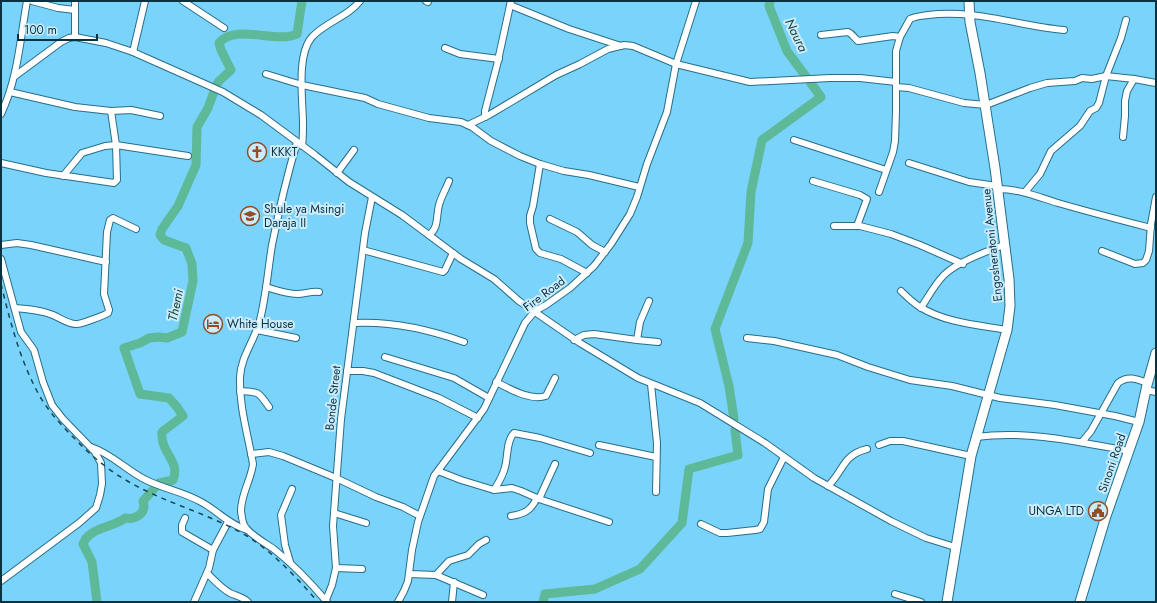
<svg xmlns="http://www.w3.org/2000/svg" width="1157" height="603" viewBox="0 0 1157 603" font-family="Jost,sans-serif">
  <style>
    .lines { fill: none; stroke-linecap: round; stroke-linejoin: round }
    .river { stroke: #5db998; stroke-width: 9 }
    .street-casing { stroke: #276e89; stroke-width: 8 }
    .secondary-casing { stroke: #276e89; stroke-width: 11 }
    .street { stroke: #fff; stroke-width: 6 }
    .secondary { stroke: #fff; stroke-width: 9 }
    .rail { stroke: #164557; stroke-width: 1.5; stroke-dasharray: 5 5; stroke-linecap: butt }
    .labels { text-anchor: middle; stroke-width: 4; stroke-linejoin: round; paint-order: stroke }
    .poi-label { font-size: 12px; fill: #093241; stroke: #cbecfc; text-anchor: start }
    .street-label { font-size: 12px; fill: #093241; stroke: #cbecfc }
    .water-label { font-size: 13px; font-style: italic; fill: #1c4536; stroke: #cbecfc }
  </style>
  <rect width="100%" height="100%" fill="#79d3fa"/>
  <g class="lines">
    <g class="river">
      <path d="M770,1L769,6L787,51L807,78"/>
      <path d="M734,419L729,386L715,329L748,243L751,192L762,140L821,97L810,82"/>
      <path d="M97,602L92,562L83,544C89,527 113,528 125,518C136,520 147,513 143,501L159,483L173,480C181,461 160,453 162,432L183,416L177,407L169,398L140,394L124,348L140,343L149,338L158,337L167,338L182,332L193,281L192,264L186,248L164,240L160,235L162,229L178,206L196,165L197,127L208,108L216,86L219,81L231,70L221,50L219,43C235,23 277,44 297,34L302,1"/>
      <path d="M543,602L545,594L595,589L640,569L682,523L689,469L738,455L735,430"/>
    </g>
    <defs>
      <g id="street">
        <path d="M32,1L58,8L75,10"/>
        <path d="M75,1V37"/>
        <path d="M183,1L224,28"/>
        <path d="M426,1L428,2"/>
        <path d="M510,5L569,29L621,46"/>
        <path d="M821,35L848,32C853,34 854,38 858,41L893,36L900,37"/>
        <path d="M445,48L460,54L499,59"/>
        <path d="M133,52L145,1"/>
        <path d="M266,74L302,85L365,98L378,104L429,118L461,122L472,127L491,141L520,156L540,164L564,171L589,175L639,187"/>
        <path d="M15,76L61,42L69,38L75,37L106,43L133,52L223,92L261,115L315,155L349,182L402,215L461,259L494,279L519,301L580,343L638,378L700,403L765,443L814,478L891,521L926,538L955,547"/>
        <path d="M896,87L909,88L964,103L986,105L1030,88L1047,83L1075,81L1082,78L1092,79L1106,76L1134,79L1156,83"/>
        <path d="M10,92L75,107L111,111L131,110L160,116"/>
        <path d="M1,114C18,78 20,40 27,1"/>
        <path d="M485,117V111L497,65L511,1"/>
        <path d="M468,125L489,115L556,75L580,64L608,49L624,45L633,46L676,64L750,82L830,78H860L896,82"/>
        <path d="M1123,137L1125,116V101L1127,91L1134,79"/>
        <path d="M794,140L886,170"/>
        <path d="M297,142C287,176 279,210 272,245C268,270 266,296 260,320C255,340 241,356 240,377C239,406 248,435 253,464C251,480 241,494 241,511C242,517 242,524 246,528C252,536 267,544 275,550C295,566 311,583 327,602"/>
        <path d="M302,146C303,139 303,131 303,124C303,101 296,55 312,37C326,22 349,16 360,1"/>
        <path d="M1,163L46,173L114,183L117,180L116,145L111,111"/>
        <path d="M909,163L969,182L997,186"/>
        <path d="M540,164L533,206L530,216V223L536,249L540,253L561,259L587,273"/>
        <path d="M337,173L354,150"/>
        <path d="M63,176L82,153L105,146L116,145L188,156"/>
        <path d="M813,181L860,195L867,199L857,226"/>
        <path d="M998,189C1020,189 1038,197 1058,203C1089,212 1120,220 1151,228"/>
        <path d="M879,192L893,152L895,141L896,111V51L900,37L910,19C916,16 922,16 928,15C975,9 1019,26 1064,30"/>
        <path d="M1025,192L1040,174L1051,151L1080,126L1090,111L1096,108L1099,103L1106,76L1121,38L1126,20"/>
        <path d="M550,219L577,232L592,245L605,252"/>
        <path d="M834,226H860L891,234L920,245L963,264"/>
        <path d="M429,235C439,228 436,216 439,205C441,197 446,189 449,181"/>
        <path d="M1,245L17,243L31,245L106,262"/>
        <path d="M363,250L443,272L445,270L453,253"/>
        <path d="M1102,251L1135,264L1143,263L1146,260L1149,251L1151,224L1156,197"/>
        <path d="M1,259L21,332L34,350L43,382L52,405L63,419L95,452L101,463L102,484L100,495L96,508L79,523L1,581"/>
        <path d="M266,287C276,290 286,294 297,294C305,294 311,291 319,292"/>
        <path d="M901,291C907,297 913,303 920,307C946,323 978,325 1007,330"/>
        <path d="M15,308C28,309 41,310 53,315C60,318 68,324 76,324C79,325 105,315 108,313L109,310L104,294L107,232L110,220L113,218L136,229"/>
        <path d="M921,308C928,297 935,284 944,275C957,262 987,251 1004,245"/>
        <path d="M354,323C392,321 428,329 464,342"/>
        <path d="M257,330L296,338"/>
        <path d="M747,338L774,341L837,355L868,367L910,380L952,386L1000,398L1055,405L1115,416L1139,422"/>
        <path d="M574,340L584,335L594,334L637,340L658,342"/>
        <path d="M637,340L640,322L649,301"/>
        <path d="M385,357L454,378L489,398"/>
        <path d="M347,371H363L374,373L439,398L478,418"/>
        <path d="M496,382C510,389 530,401 546,396L555,378"/>
        <path d="M651,384L657,443L656,492"/>
        <path d="M1146,390L1156,392"/>
        <path d="M240,391C259,392 258,391 269,407"/>
        <path d="M976,437C1027,430 1079,442 1129,451"/>
        <path d="M1082,442L1091,431L1118,383C1128,375 1137,379 1148,383"/>
        <path d="M599,445L656,457"/>
        <path d="M879,445L890,441H903L971,456"/>
        <path d="M91,447C112,454 126,470 146,480C164,489 185,492 203,503C219,512 228,524 247,530"/>
        <path d="M251,454L269,452L283,456L336,478L376,497L403,507L420,516"/>
        <path d="M438,471L461,480L494,490L512,488L521,491L539,499L609,522"/>
        <path d="M828,486C844,471 842,455 867,449"/>
        <path d="M494,490C499,482 503,476 505,467C508,457 506,441 514,433L540,438L590,453"/>
        <path d="M539,499L555,464"/>
        <path d="M334,513L366,523"/>
        <path d="M511,516C525,514 531,510 537,498"/>
        <path d="M185,518L182,525V532L213,550"/>
        <path d="M701,524L720,533H727L755,530L760,529L764,522L768,489L784,457"/>
        <path d="M290,562L285,545L281,515L292,489"/>
        <path d="M336,568L362,569"/>
        <path d="M207,573C214,580 221,588 230,593C236,596 243,597 248,602"/>
        <path d="M409,574L436,575L483,595"/>
        <path d="M436,575L449,561L468,555L479,544L486,540"/>
        <path d="M895,594L921,602"/>
        <path d="M326,600L332,585L336,568L333,526L341,419L365,233L372,197"/>
        <path d="M194,602L209,568L213,550L228,522"/>
        <path d="M398,602L404,591L408,581L412,550L418,522L434,476L484,409L525,323L535,311L546,305L570,288L594,266L611,244L630,214L637,197L647,164L667,112L676,64L696,1"/>
        <path d="M452,602L454,582"/>
      </g>
      <g id="secondary">
        <path d="M947,602L971,456L1007,330L1010,306L1009,279L995,168L980,73L970,22L969,1"/>
        <path d="M1080,602L1106,516L1139,422L1147,385L1156,353"/>
      </g>
    </defs>
    <use href="#street" class="street-casing"/>
    <use href="#secondary" class="secondary-casing"/>
    <use href="#street" class="street"/>
    <use href="#secondary" class="secondary"/>
    <path class="rail" d="M1,284C10,321 20,360 38,393C50,415 68,432 85,449C99,462 114,474 131,483C168,504 210,514 247,536C274,553 297,578 318,602"/>
  </g>
  <defs>
    <symbol id="church-ring" viewBox="-11 -11 22 22"><circle r="9.5" fill="#cbecfc" stroke="#934d25" stroke-width="1.5"/><path d="M-1.2-6h2.4v3.5h3.3v2.4h-3.3V6h-2.4V-.1h-3.3v-2.4h3.3Z" fill="#934d25"/></symbol>
    <symbol id="school-ring" viewBox="-11 -11 22 22"><circle r="9.5" fill="#cbecfc" stroke="#934d25" stroke-width="1.5"/><path d="M0-5L7-2L0 1L-7-2ZM-4 1L0 2.5L4 1V4Q0 6-4 4Z" fill="#934d25"/></symbol>
    <symbol id="hotel-ring" viewBox="-11 -11 22 22"><circle r="9.5" fill="#cbecfc" stroke="#934d25" stroke-width="1.5"/><path d="M-6-4.5h1.5V1H6V5H4.5V3h-9V5H-6ZM-4 0a1.8 1.8 0 1 1 3.6 0ZM.5 0V-2.5h3Q6-2.5 6 0Z" fill="#934d25"/></symbol>
    <symbol id="civic-ring" viewBox="-11 -11 22 22"><circle r="9.5" fill="#cbecfc" stroke="#934d25" stroke-width="1.5"/><path d="M-.6-6.5H3V-4.5H.6V-3L4-1V1h2V6H-6V1h2V-1L-.6-3ZM-1.2 2.5V6h2.4V2.5Z" fill="#934d25"/></symbol>
  </defs>
  <g fill-rule="evenodd">
    <use href="#church-ring" x="246" y="141" width="22" height="22"/>
    <use href="#school-ring" x="239" y="205" width="22" height="22"/>
    <use href="#hotel-ring" x="202" y="313" width="22" height="22"/>
    <use href="#civic-ring" x="1087" y="500" width="22" height="22"/>
  </g>
  <g class="labels">
    <g class="poi-label">
      <text x="271" y="156">KKKT</text>
      <text x="264" y="213">Shule ya Msingi<tspan x="264" dy="14">Daraja II</tspan></text>
      <text x="227" y="328">White House</text>
      <text x="1084" y="515" text-anchor="end">UNGA LTD</text>
    </g>
    <g class="street-label">
      <text transform="translate(992 245) rotate(-96)" y="4">Engosheratoni Avenue</text>
      <text transform="translate(544 294) rotate(-37)" y="4">Fire Road</text>
      <text transform="translate(333 398) rotate(-84)" y="4">Bonde Street</text>
      <text transform="translate(1112 463) rotate(-71)" y="4">Sinoni Road</text>
    </g>
    <g class="water-label">
      <text transform="translate(797 35) rotate(64)" y="5">Naura</text>
      <text transform="translate(175 305) rotate(-78)" y="5">Themi</text>
    </g>
  </g>
  <rect width="1157" height="603" fill="none" stroke="#093241" stroke-width="4"/>
  <path d="M18 34v6h79v-6" fill="none" stroke="#093241" stroke-width="2"/>
  <text x="24" y="34" font-size="12" fill="#093241" stroke="#cbecfc" stroke-width="3" paint-order="stroke">100 m</text>
</svg>
